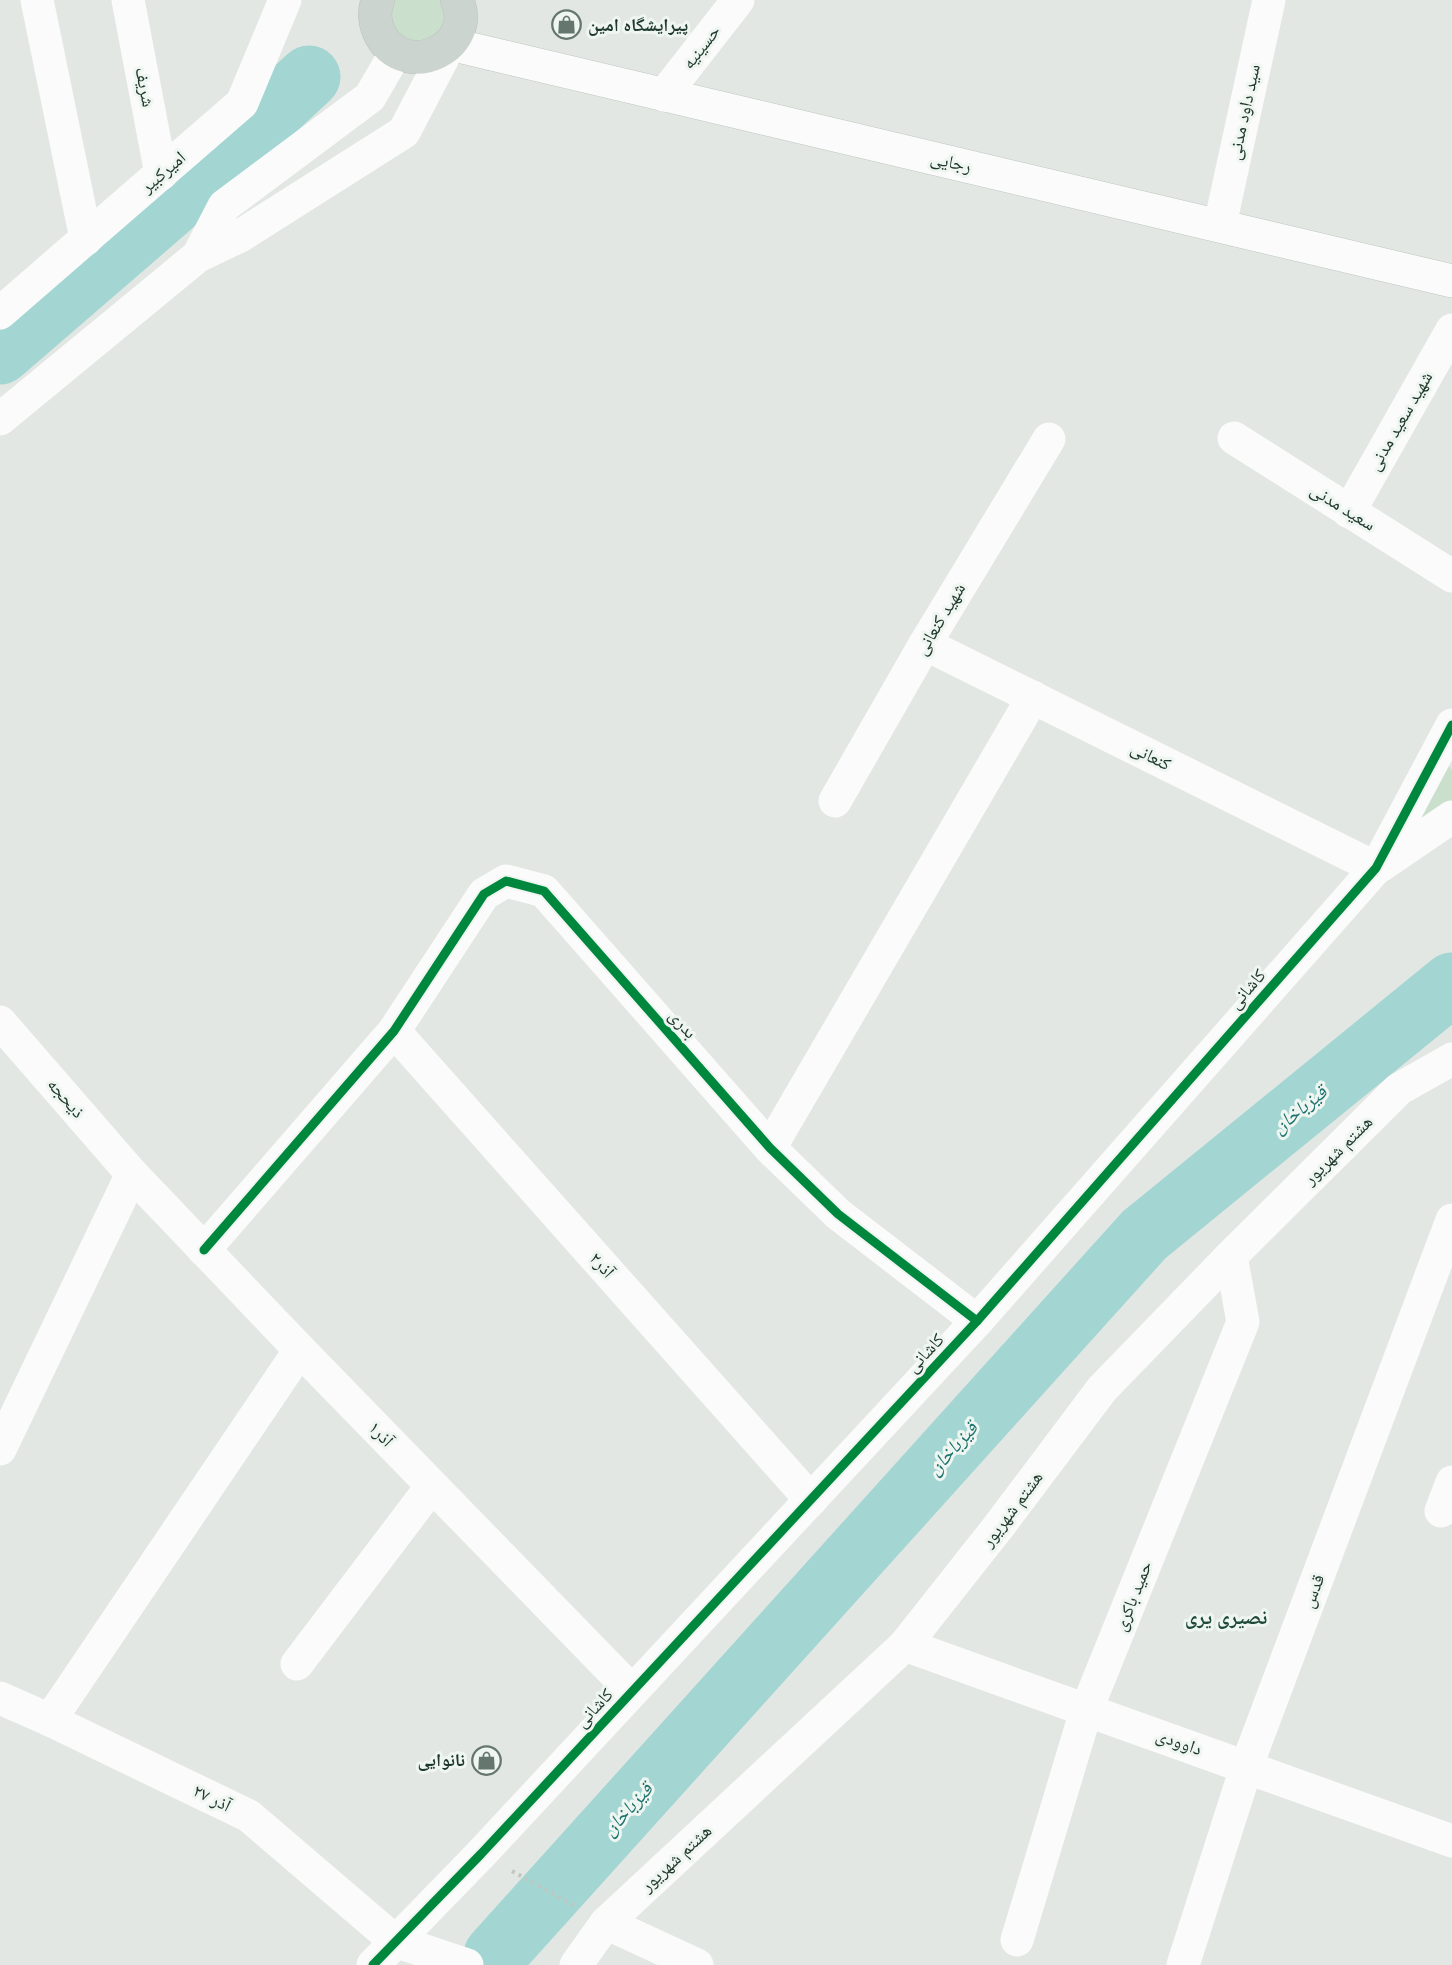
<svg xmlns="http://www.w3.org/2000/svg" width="1452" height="1965" viewBox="0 0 1452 1965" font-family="'Golos Text','Noto Naskh Arabic',sans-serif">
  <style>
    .green { fill: #cbe0cc }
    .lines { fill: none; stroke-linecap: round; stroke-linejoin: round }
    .river { stroke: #a3d6d2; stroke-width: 63 }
    .secondary-casing { stroke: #bdc7c1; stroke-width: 34 }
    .primary-casing { stroke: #bbc3bf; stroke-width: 34 }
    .path { stroke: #bfc7c3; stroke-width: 4; stroke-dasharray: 3 4.5; stroke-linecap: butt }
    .street { stroke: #fbfbfb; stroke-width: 33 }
    .secondary { stroke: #fbfbfb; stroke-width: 33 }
    .primary { stroke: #ccd4d0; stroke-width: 33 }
    .cycleway-casing { stroke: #eff6f1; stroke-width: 13 }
    .cycleway { stroke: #00873e; stroke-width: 9 }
    .labels { text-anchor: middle; stroke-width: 6; stroke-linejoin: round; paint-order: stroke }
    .poi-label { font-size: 18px; font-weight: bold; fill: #20392d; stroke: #eff6f1; text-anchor: start }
    .street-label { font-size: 18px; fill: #20392d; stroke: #eff6f1 }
    .water-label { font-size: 20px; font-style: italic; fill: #1d726e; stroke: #eff6f1 }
    .neighbourhood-label { font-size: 20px; font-weight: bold; fill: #1d4a36; stroke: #eff6f1 }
  </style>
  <rect width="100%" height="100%" fill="#e2e7e3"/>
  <g class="green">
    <path d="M387,0H452L440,45L396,42Z"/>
    <path d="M1449,766L1452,771V803L1401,835Z"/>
  </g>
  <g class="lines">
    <g class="river">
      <path d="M0,353L169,207L309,77"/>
      <path d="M495,1955L1144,1235L1452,984"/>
    </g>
    <defs>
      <path id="secondary" d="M450,44L1452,281"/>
      <path id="primary" d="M378,0C373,12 375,25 381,36C407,81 478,47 457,0"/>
    </defs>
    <use href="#secondary" class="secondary-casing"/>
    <use href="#primary" class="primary-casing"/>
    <path class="path" d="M512,1871L577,1907"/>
    <g class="street">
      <path d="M37,0L86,239"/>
      <path d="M128,0L161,174"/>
      <path d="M664,95L738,0"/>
      <path d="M1220,225L1269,0"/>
      <path d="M198,256L224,206L370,97L396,52"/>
      <path d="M0,313L242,103L285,0"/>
      <path d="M0,419L198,256L240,236L404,132L450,44"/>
      <path d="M1234,438L1452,576"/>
      <path d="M1349,512L1452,330"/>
      <path d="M925,644L1376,868"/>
      <path d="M835,801L925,644L1049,439"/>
      <path d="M1380,866L1452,817"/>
      <path d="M0,1022L132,1174L300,1350L632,1691"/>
      <path d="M394,1031L811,1500"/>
      <path d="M770,1148L1033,697"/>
      <path d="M204,1250L394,1031L484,894L506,881L544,891L770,1148L838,1214L977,1321"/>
      <path d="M0,1449L132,1174"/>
      <path d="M1441,1511L1452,1482"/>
      <path d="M905,1645C1087,1711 1270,1774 1452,1841"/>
      <path d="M297,1664L432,1486"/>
      <path d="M0,1698L50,1720L249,1816L395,1941L467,1965"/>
      <path d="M50,1720L300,1350"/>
      <path d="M606,1923L697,1965"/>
      <path d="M1017,1940L1086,1711L1243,1322L1231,1256"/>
      <path d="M373,1965L481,1854L977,1321L1376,868L1452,725"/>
      <path d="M576,1965L606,1923L905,1645L999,1526L1102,1389L1231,1256L1399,1089L1452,1059"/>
      <path d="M1183,1965L1247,1765L1452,1220"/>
    </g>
    <use href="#secondary" class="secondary"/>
    <use href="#primary" class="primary"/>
    <defs>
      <g id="cycleway">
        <path d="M204,1250L394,1031L484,894L506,881L544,891L770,1148L838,1214L977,1321"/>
        <path d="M373,1965L481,1854L977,1321L1376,868L1452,725"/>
      </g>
    </defs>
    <use href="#cycleway" class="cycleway-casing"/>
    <use href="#cycleway" class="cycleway"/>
  </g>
  <defs>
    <symbol id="shop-ring" viewBox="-11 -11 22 22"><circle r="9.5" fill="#eff6f1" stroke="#64766d" stroke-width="1.5"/><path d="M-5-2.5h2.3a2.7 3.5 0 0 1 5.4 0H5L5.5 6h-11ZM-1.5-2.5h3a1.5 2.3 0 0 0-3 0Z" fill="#64766d"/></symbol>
  </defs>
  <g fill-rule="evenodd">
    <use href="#shop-ring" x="550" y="8" width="33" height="33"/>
    <use href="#shop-ring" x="470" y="1744" width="33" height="33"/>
  </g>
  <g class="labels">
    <g class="poi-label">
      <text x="588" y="31">پیرایشگاه امین</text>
      <text x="465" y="1766" text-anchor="end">نانوایی</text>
    </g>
    <g class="street-label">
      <text transform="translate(701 47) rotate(-52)" y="6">حسینیه</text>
      <text transform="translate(145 87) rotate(79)" y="6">شریف</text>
      <text transform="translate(1244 112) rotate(-78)" y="6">سید داود مدنی</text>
      <text transform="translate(951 162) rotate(13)" y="6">رجایی</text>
      <text transform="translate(163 172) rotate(-41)" y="6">امیرکبیر</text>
      <text transform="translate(1400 421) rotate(-60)" y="6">شهید سعید مدنی</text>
      <text transform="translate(1343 507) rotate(32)" y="6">سعید مدنی</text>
      <text transform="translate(940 619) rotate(-59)" y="6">شهید کنعانی</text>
      <text transform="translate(1151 756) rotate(27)" y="6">کنعانی</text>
      <text transform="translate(1247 989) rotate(-49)" y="6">کاشانی</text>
      <text transform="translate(683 1024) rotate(49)" y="6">بدری</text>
      <text transform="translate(66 1098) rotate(49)" y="6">ذیحجه</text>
      <text transform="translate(1338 1150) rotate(-45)" y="6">هشتم شهریور</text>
      <text transform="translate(602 1265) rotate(48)" y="6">آذر۲</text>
      <text transform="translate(925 1353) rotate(-47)" y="6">کاشانی</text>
      <text transform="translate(381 1434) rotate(46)" y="6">آذر۱</text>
      <text transform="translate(1012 1509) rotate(-53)" y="6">هشتم شهریور</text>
      <text transform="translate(1313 1591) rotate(-69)" y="6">قدس</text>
      <text transform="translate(1133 1596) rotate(-68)" y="6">حمید باکری</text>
      <text transform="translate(594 1708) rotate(-47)" y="6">کاشانی</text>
      <text transform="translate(1179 1742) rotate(19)" y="6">داوودی</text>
      <text transform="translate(212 1798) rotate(26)" y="6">۲۷ آذر</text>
      <text transform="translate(676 1858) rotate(-43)" y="6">هشتم شهریور</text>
    </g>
    <g class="water-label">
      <text transform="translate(1299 1109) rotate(-39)" y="7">قیزباخان</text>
      <text transform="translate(952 1448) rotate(-48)" y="7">قیزباخان</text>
      <text transform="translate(627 1809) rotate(-48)" y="7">قیزباخان</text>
    </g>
    <g class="neighbourhood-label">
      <text x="1226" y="1624">نصیری یری</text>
    </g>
  </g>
</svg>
